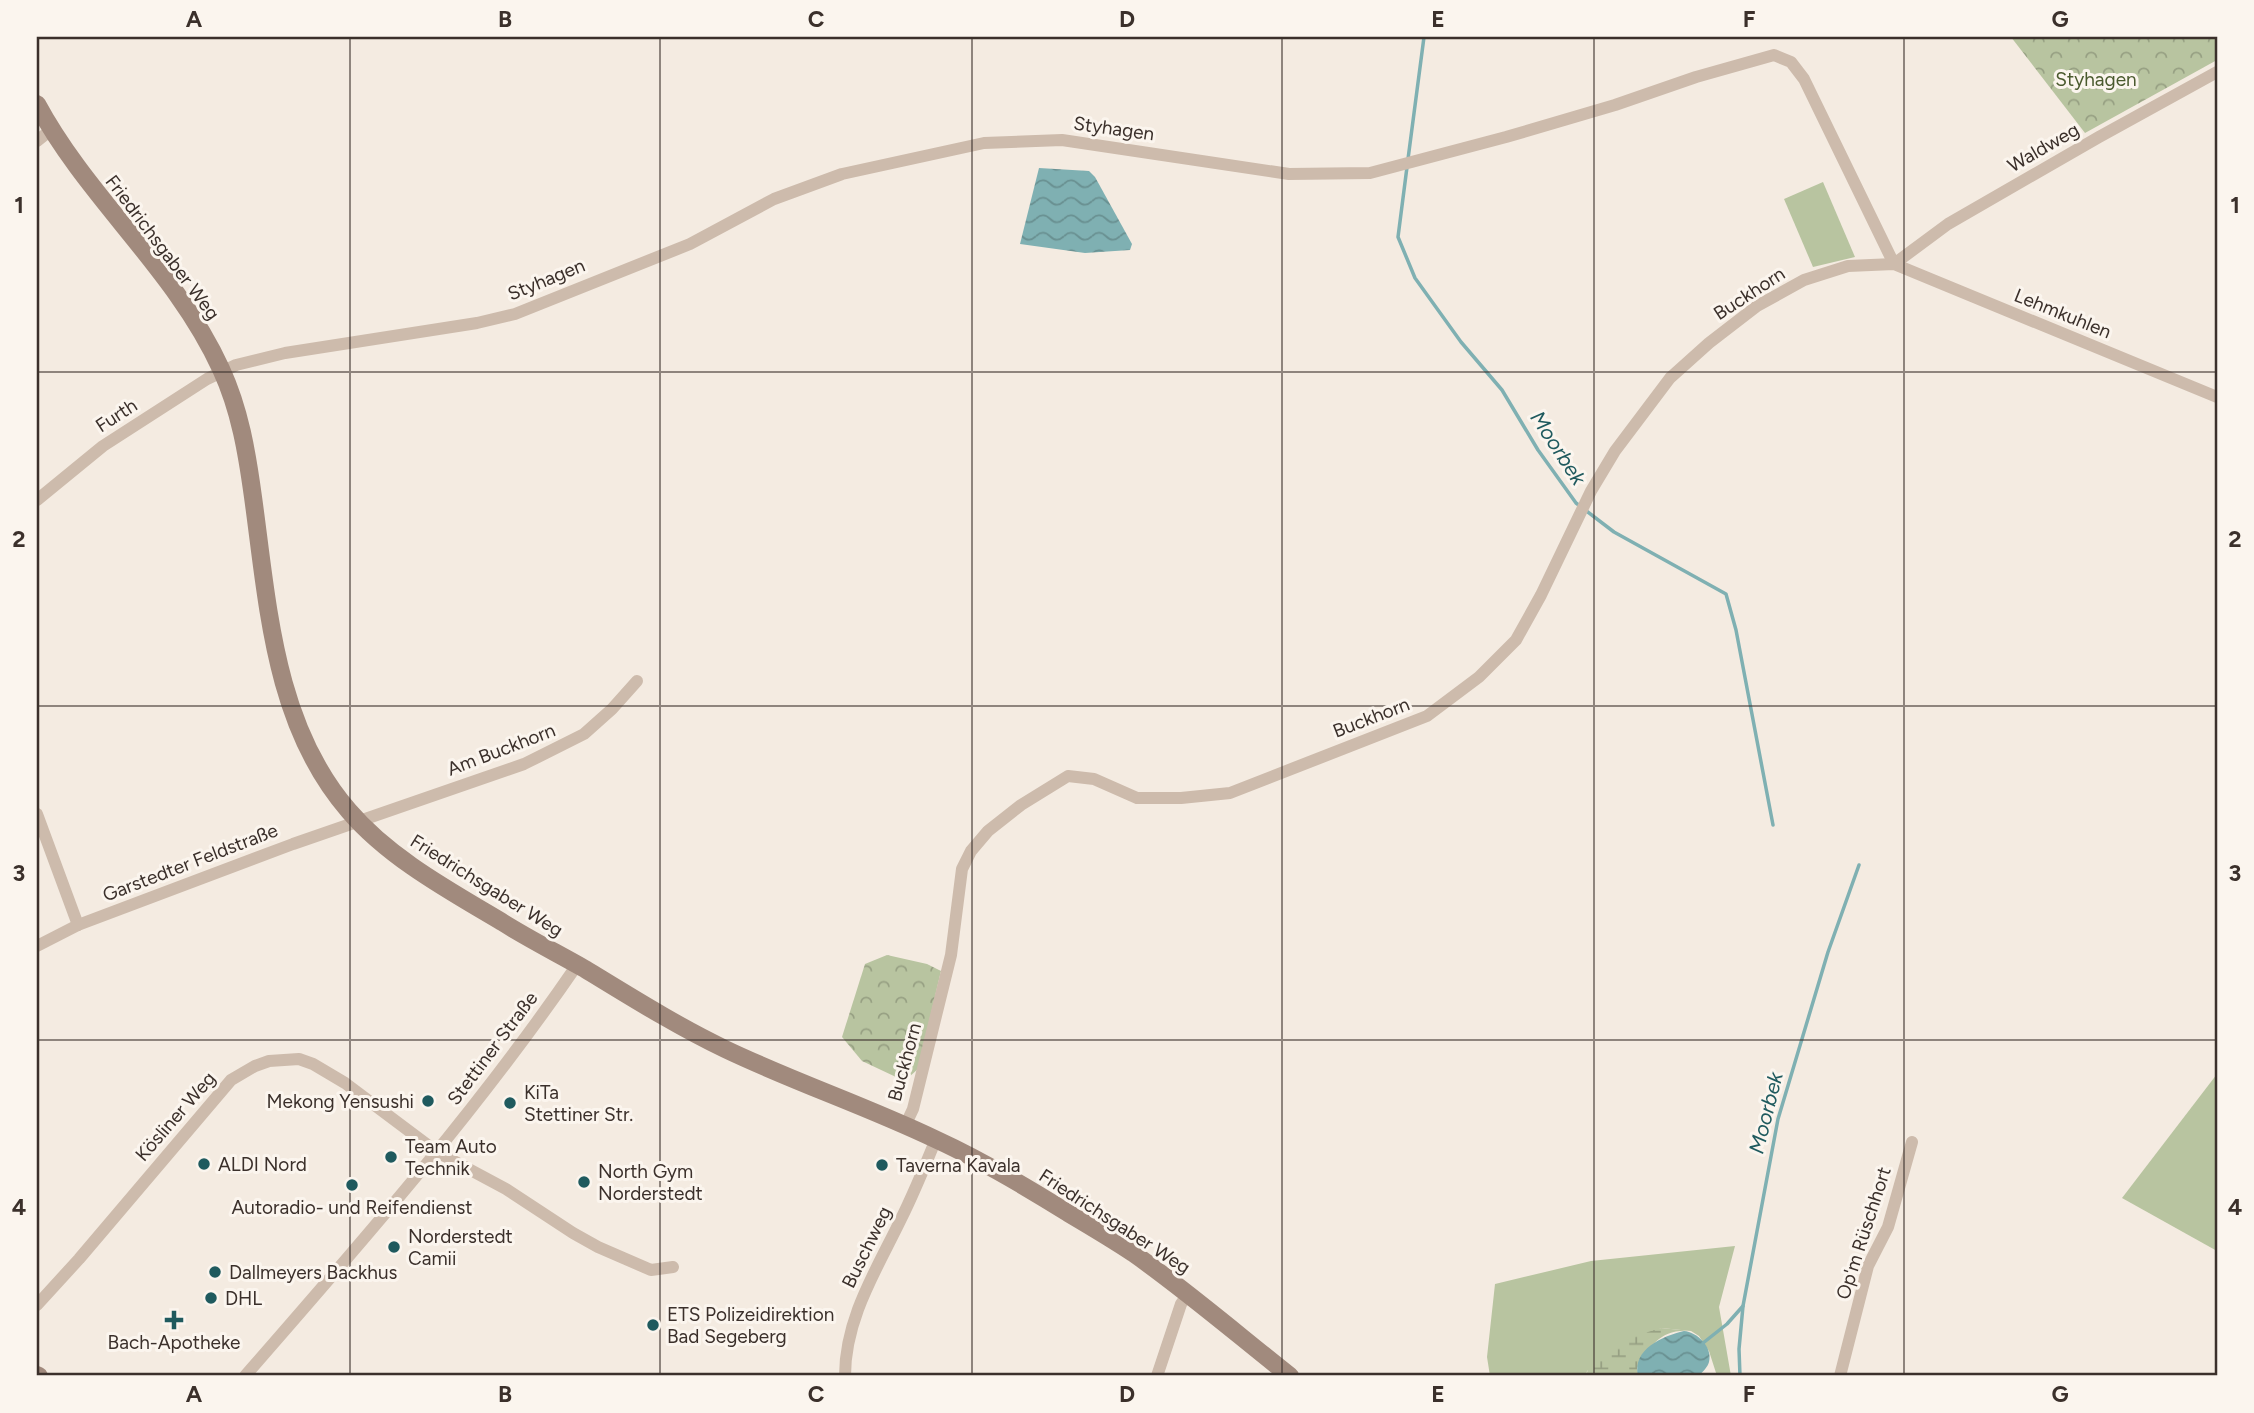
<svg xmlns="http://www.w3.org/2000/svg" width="2254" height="1413" viewBox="0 0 2254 1413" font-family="Figtree,sans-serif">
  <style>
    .green { fill: #b8c4a0 }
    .forest { fill: url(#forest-crowns) }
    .wetland { fill: url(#wetland-marsh) }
    .water { fill: url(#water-waves) }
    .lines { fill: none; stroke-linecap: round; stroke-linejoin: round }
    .stream { stroke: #7fb0b2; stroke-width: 3.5 }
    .street { stroke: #cdbbac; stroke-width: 12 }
    .secondary { stroke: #a18a7d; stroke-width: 18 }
    .grid { fill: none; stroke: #3b302b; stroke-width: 2; stroke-opacity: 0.55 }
    .poi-dot { fill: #1f5a5e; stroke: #fbf5ee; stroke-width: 2.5 }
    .labels { text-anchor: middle; stroke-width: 6; stroke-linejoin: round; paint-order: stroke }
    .park-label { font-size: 19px; fill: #4a5a2e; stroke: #fbf5ee }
    .street-label { font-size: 19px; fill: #3b302b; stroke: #fbf5ee }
    .poi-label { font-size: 19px; fill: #3b302b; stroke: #fbf5ee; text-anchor: start }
    .water-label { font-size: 21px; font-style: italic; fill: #1f5a5e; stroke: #fbf5ee }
    .neatline { fill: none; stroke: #3b302b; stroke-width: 2.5 }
    .grid-label { font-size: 23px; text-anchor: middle; font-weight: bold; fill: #3b302b }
  </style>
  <defs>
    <pattern id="forest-crowns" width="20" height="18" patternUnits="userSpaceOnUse" patternTransform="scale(1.75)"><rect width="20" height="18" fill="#b8c4a0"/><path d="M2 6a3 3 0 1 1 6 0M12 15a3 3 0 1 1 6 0" fill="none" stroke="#97a083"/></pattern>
    <pattern id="wetland-marsh" width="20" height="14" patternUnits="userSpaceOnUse" patternTransform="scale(1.75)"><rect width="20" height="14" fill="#b8c4a0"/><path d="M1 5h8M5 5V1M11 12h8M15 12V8" fill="none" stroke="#97a083"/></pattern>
    <pattern id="water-waves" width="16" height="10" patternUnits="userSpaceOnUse" patternTransform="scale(1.75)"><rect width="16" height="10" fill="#7fb0b2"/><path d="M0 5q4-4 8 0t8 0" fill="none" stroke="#699091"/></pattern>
  </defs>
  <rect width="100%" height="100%" fill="#f4ebe1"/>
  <g class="green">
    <path d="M1823,182L1855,257L1813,267L1784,199Z"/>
    <path d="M2217,1074V1251L2122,1198Z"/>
    <path d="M1735,1246L1719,1307L1731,1376H1717L1709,1351L1699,1336L1691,1331L1661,1328L1587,1371L1586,1376H1490L1487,1357L1495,1284L1591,1261Z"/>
  </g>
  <g class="forest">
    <path d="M2011,37H2217V60L2085,133Z"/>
    <path d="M887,955L927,964L941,971L918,1069L909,1077H896L862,1061L842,1037L865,964Z"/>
  </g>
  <path class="wetland" d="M1661,1328L1691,1331C1661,1328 1650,1346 1637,1368L1638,1376H1586C1592,1349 1637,1335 1661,1328Z"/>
  <g class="water">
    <path d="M1039,168L1089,171L1095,177L1132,244L1130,250L1085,253L1020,244Z"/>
    <path d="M1684,1331C1697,1332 1713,1347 1709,1362C1708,1367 1702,1372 1699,1376H1638C1632,1349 1663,1336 1684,1331Z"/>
  </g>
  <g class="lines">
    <g class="stream">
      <path d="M1408,159L1424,37"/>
      <path d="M1407,167L1398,237L1415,278L1461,342L1502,390L1538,450L1576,503L1614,532L1726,594L1736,630L1773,825"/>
      <path d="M1703,1343L1727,1324L1743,1306"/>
      <path d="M1740,1376L1739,1349L1743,1306L1778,1119L1828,952L1859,865"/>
    </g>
    <g class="street">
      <path d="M37,141L52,129"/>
      <path d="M1894,264L1948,224L2099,137L2217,72"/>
      <path d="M37,500L103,446L207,379L236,365L285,353L477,323L515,314L690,244L774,199L842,174L984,143L1062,140L1289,174L1370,173L1506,137L1615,105L1696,77L1774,55L1791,62L1804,79L1894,264"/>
      <path d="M37,814L78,925"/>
      <path d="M37,946L78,925L293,844L524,764L584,734L612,709L637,681"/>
      <path d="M905,1126L913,1109L951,955L962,869L971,851L988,831L1021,805L1068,776L1094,779L1137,798H1181L1230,793L1427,716L1479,677L1516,640L1541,595L1591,491L1615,451L1670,378L1709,343L1757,306L1804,280L1848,266L1894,264L2217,397"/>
      <path d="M37,1305L79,1259L231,1080L255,1066L269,1061L299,1059L313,1064L345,1083L437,1152L506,1189L573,1233L598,1247L651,1270L673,1267"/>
      <path d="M245,1376C361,1243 477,1111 577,965"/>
      <path d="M845,1376C845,1318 877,1269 901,1219C914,1193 925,1166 936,1139"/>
      <path d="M1157,1376L1181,1304L1188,1294"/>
      <path d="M1840,1376L1868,1266L1888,1227L1912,1142"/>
    </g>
    <g class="secondary">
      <path d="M37,104C88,199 176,270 221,369C240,410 247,453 253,497C268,605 274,725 349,811C389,858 450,891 502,922C529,939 557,953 585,969C631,997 677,1026 725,1049C794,1082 866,1106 935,1139C981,1160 1025,1186 1068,1213C1090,1226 1112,1239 1133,1253C1187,1291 1238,1335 1290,1376"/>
      <path d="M37,1375L39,1376"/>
    </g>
  </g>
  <path class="grid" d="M350,37V1376M660,37V1376M972,37V1376M1282,37V1376M1594,37V1376M1904,37V1376M37,372H2217M37,706H2217M37,1040H2217"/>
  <g class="poi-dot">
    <circle cx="428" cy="1101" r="7"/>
    <circle cx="510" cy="1103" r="7"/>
    <circle cx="391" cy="1157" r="7"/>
    <circle cx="204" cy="1164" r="7"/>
    <circle cx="882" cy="1165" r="7"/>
    <circle cx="584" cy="1182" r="7"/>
    <circle cx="352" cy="1185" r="7"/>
    <circle cx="394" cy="1247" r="7"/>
    <circle cx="215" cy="1272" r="7"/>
    <circle cx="211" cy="1298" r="7"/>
    <path d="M170.5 1309.5h7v7h7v7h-7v7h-7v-7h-7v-7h7z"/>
    <circle cx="653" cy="1325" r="7"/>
  </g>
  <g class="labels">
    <g class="park-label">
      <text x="2096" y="86">Styhagen</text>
    </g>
    <g class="street-label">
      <text transform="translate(1114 128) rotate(8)" y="7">Styhagen</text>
      <text transform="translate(2043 147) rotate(-30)" y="7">Waldweg</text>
      <text transform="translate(163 247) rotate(53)" y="7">Friedrichsgaber Weg</text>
      <text transform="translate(546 279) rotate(-22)" y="7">Styhagen</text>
      <text transform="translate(1749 293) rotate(-33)" y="7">Buckhorn</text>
      <text transform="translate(2063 313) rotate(22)" y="7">Lehmkuhlen</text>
      <text transform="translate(116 415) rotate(-33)" y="7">Furth</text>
      <text transform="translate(1371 717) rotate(-21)" y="7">Buckhorn</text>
      <text transform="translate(501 749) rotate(-21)" y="7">Am Buckhorn</text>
      <text transform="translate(190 862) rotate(-21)" y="7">Garstedter Feldstraße</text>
      <text transform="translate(487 885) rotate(32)" y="7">Friedrichsgaber Weg</text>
      <text transform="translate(492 1048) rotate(-53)" y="7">Stettiner Straße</text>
      <text transform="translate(904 1062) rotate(-75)" y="7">Buckhorn</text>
      <text transform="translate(175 1116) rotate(-49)" y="7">Kösliner Weg</text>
      <text transform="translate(1115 1221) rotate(33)" y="7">Friedrichsgaber Weg</text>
      <text transform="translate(1863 1233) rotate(-72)" y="7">Op'm Rüschhort</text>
      <text transform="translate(866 1247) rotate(-64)" y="7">Buschweg</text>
    </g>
    <g class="poi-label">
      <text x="524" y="1099">KiTa<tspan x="524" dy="22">Stettiner Str.</tspan></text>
      <text x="414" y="1108" text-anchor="end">Mekong Yensushi</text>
      <text x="405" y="1153">Team Auto<tspan x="405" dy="22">Technik</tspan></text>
      <text x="218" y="1171">ALDI Nord</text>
      <text x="896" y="1172">Taverna Kavala</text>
      <text x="598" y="1178">North Gym<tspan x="598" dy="22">Norderstedt</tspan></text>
      <text x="352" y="1214" text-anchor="middle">Autoradio- und Reifendienst</text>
      <text x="408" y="1243">Norderstedt<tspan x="408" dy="22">Camii</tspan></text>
      <text x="229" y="1279">Dallmeyers Backhus</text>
      <text x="225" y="1305">DHL</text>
      <text x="667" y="1321">ETS Polizeidirektion<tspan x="667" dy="22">Bad Segeberg</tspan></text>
      <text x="174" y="1349" text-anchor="middle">Bach-Apotheke</text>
    </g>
    <g class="water-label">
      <text transform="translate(1558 448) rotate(57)" y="7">Moorbek</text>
      <text transform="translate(1766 1113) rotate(-76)" y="7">Moorbek</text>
    </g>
  </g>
  <rect width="2254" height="1413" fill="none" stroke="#fbf5ee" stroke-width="77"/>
  <rect x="38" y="38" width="2178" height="1336" class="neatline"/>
  <g class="grid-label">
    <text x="194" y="27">A</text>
    <text x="505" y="27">B</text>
    <text x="816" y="27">C</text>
    <text x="1127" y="27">D</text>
    <text x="1438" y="27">E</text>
    <text x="1749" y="27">F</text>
    <text x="2060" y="27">G</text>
    <text x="19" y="213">1</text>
    <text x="2235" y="213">1</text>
    <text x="19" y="547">2</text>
    <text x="2235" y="547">2</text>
    <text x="19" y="881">3</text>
    <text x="2235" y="881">3</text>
    <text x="19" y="1215">4</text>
    <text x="2235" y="1215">4</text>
    <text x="194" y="1402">A</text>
    <text x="505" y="1402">B</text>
    <text x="816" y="1402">C</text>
    <text x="1127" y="1402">D</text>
    <text x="1438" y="1402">E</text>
    <text x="1749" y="1402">F</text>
    <text x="2060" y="1402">G</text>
  </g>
</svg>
